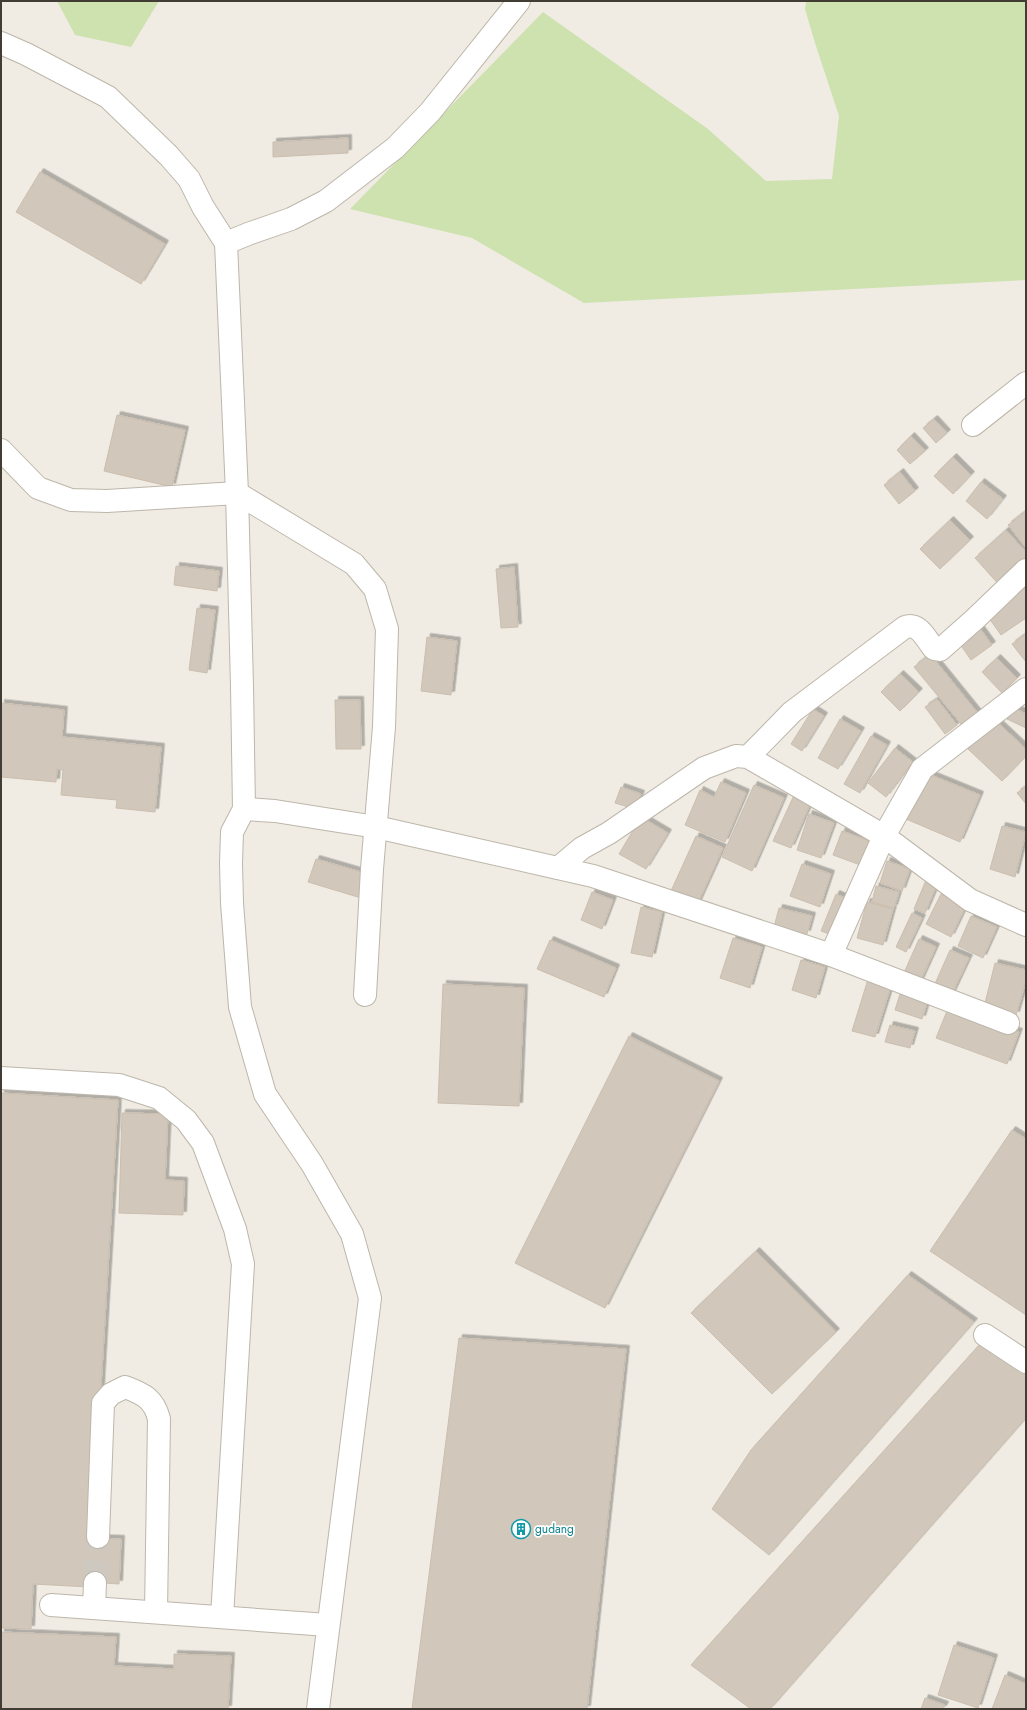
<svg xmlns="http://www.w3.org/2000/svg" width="1027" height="1710" viewBox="0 0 1027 1710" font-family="Jost,sans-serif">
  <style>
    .green { fill: #cde2af }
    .building { fill: #d1c7ba; stroke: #cbbeae; filter: url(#shadow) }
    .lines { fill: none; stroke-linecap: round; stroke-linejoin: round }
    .minor-tunnel { stroke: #cdc9c0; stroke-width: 22; stroke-dasharray: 22 11; stroke-linecap: butt }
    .minor-casing { stroke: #bdb6aa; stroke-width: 24 }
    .minor { stroke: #fff; stroke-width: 22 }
    .labels { text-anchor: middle; stroke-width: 3.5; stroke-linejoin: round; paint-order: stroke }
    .culture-label { font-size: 12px; fill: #0d838f; stroke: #fff; text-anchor: start }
  </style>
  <defs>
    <filter id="shadow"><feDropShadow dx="3.5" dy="-3.5" stdDeviation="0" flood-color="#0004"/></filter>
  </defs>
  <rect width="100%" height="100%" fill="#f0ece3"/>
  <g class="green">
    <path d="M57,1H159L131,47L75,35Z"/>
    <path d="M806,1H1026V280L584,303L472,238L350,209L543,12L708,129L766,181L832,179L839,116L815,43L805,9Z"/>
  </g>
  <g class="building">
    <path d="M348,138V153L273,157V142Z"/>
    <path d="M40,172L165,244L141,284L16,212Z"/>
    <path d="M117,415L185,430L172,487L104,471Z"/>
    <path d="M934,419L947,433L936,443L923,428Z"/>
    <path d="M911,436L925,451L910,464L897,450Z"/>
    <path d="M953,457L971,475L953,494L934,476Z"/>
    <path d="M900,472L915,491L899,504L884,485Z"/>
    <path d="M981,482L1003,499L987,519L966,501Z"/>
    <path d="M1026,511V548L1008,525Z"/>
    <path d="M950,520L970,540L940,569L920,549Z"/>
    <path d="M1006,530L1026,552V564L1001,587L975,558Z"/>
    <path d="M176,566L219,571L217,591L174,585Z"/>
    <path d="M514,567L518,627L501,628L496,569Z"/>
    <path d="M1024,587L1026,590V618L1001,635L986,614Z"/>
    <path d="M197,608L215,610L207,673L189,670Z"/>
    <path d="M976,623L992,645L971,660L955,637Z"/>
    <path d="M1026,634V662L1012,644Z"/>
    <path d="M427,637L457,641L451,695L421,691Z"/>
    <path d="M930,654L981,717L966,730L914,667Z"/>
    <path d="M997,658L1017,678L1002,693L982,672Z"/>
    <path d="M900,674L919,692L900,711L881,692Z"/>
    <path d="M937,699L957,725L945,734L925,707Z"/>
    <path d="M335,700H360L361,749H336Z"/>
    <path d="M1,703L64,710L62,737L161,747L155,812L116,808L117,800L61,795L63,770L57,769L56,782L1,777Z"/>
    <path d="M1013,707L1026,714V728L1007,719Z"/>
    <path d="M813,709L824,716L802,751L791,744Z"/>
    <path d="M840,719L861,731L838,769L818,758Z"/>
    <path d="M995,720L1026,749V756L1002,781L968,749Z"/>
    <path d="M871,736L887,745L860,793L844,784Z"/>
    <path d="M895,748L913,762L886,797L868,783Z"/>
    <path d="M926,773L980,795L960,842L906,819Z"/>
    <path d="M721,782L746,793L725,842L685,825L700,790L714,797Z"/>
    <path d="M754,785L784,798L752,871L722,857Z"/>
    <path d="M1026,786V804L1017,793Z"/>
    <path d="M621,787L641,794L635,809L615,803Z"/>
    <path d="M795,793L812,800L791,848L773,841Z"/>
    <path d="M809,814L834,823L821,858L797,850Z"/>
    <path d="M641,817L668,833L646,869L619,854Z"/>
    <path d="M1002,826L1026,832L1015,877L990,869Z"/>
    <path d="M842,831L872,842L863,866L833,855Z"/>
    <path d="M696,836L723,848L698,903L671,891Z"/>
    <path d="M316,859L368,874L361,898L308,882Z"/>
    <path d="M887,861L910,869L902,891L880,883Z"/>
    <path d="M802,864L831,874L820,907L790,896Z"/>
    <path d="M926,880L937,885L925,913L914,909Z"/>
    <path d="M876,886L899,892L894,908L872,902Z"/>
    <path d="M592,892L613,900L602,929L581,920Z"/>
    <path d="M836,894L850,900L835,936L821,931Z"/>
    <path d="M941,894L966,906L951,937L926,924Z"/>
    <path d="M867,902L893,909L883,945L857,938Z"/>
    <path d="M641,907L662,912L652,957L631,953Z"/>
    <path d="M779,908L812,916L807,934L774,927Z"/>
    <path d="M912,913L922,918L906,952L896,947Z"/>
    <path d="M971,916L997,927L983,958L958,946Z"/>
    <path d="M733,938L762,947L750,988L720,978Z"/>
    <path d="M919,939L936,947L920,982L903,975Z"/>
    <path d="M550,940L616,968L604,997L537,969Z"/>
    <path d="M950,950L969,958L952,994L934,986Z"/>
    <path d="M801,960L825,967L816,998L792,990Z"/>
    <path d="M995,963L1026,970V981L1016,1015L985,1003Z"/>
    <path d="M869,976L892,983L875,1037L852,1031Z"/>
    <path d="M443,984L524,988L519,1106L438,1103Z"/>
    <path d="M901,991L928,1000L922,1019L895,1010Z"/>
    <path d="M949,1006L1019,1032L1007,1064L936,1038Z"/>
    <path d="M890,1025L915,1031L910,1048L885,1042Z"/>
    <path d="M629,1036L719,1081L605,1308L515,1263Z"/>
    <path d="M1,1093L118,1100L92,1538L121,1539L119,1584L88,1582V1587L33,1584L31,1629L1,1628Z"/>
    <path d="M122,1113L168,1114L165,1180L184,1181L183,1215L119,1213Z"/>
    <path d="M1012,1130L1026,1139V1315L930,1251Z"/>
    <path d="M756,1251L836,1332L772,1394L691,1313Z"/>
    <path d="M908,1275L974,1322L769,1555L712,1509L751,1450Z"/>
    <path d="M459,1338L626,1349L587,1709H412Z"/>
    <path d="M981,1343L1026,1373V1418L770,1709H751L691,1665Z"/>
    <path d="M1,1632L116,1637L114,1666L174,1669V1654L231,1656L228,1709H1Z"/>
    <path d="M954,1645L994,1658L978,1708L938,1695Z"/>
    <path d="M1005,1675L1026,1684V1709H992Z"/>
    <path d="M925,1698L945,1705L943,1709H921Z"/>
  </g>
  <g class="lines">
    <path class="minor-tunnel" d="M95,1583L98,1537"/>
    <defs>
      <g id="minor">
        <path d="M1,43L26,54L108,97L169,156L189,179L203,207L226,243"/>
        <path d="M973,425L1026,383"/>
        <path d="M1,450L38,488L71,500L107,501L237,493L354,564L375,589L387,629L384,727L372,869L365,995"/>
        <path d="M748,757L792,712L905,627C919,622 926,639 934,649L940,650L975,619L1026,570"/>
        <path d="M244,809L275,811L376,827L593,876L831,955L1008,1023"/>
        <path d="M558,868L582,848L609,833L704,768L736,756L748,757L884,836L970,900L1026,925"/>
        <path d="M831,955L884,836L922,769L1026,689"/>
        <path d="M1,1078L119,1085L159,1098L186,1120L203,1143L235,1229L243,1264L222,1617"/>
        <path d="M985,1335L1026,1362"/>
        <path d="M98,1537L103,1403L111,1394L125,1387C144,1394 154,1399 159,1419L156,1612"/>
        <path d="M51,1605L328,1625"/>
        <path d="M94,1608L95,1583"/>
        <path d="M318,1709L370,1298L352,1234L312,1164L265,1094L240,1007L232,903L231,863L232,832L244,809L242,686L237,493L226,243L248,234L291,219L326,201L395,148L430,112L519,1"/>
      </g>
    </defs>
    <use href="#minor" class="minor-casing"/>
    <use href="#minor" class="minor"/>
  </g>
  <defs>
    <symbol id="building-ring" viewBox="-11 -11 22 22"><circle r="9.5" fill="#fff" stroke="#0f9aa8" stroke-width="1.5"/><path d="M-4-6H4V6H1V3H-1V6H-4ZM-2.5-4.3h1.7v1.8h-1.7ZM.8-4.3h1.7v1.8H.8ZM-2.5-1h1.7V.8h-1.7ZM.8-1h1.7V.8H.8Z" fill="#0f9aa8"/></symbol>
  </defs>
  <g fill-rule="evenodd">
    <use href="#building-ring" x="510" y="1518" width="22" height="22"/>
  </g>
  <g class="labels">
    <g class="culture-label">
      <text x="535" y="1533">gudang</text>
    </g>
  </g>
  <rect width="1027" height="1710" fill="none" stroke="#413c34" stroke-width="4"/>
</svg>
